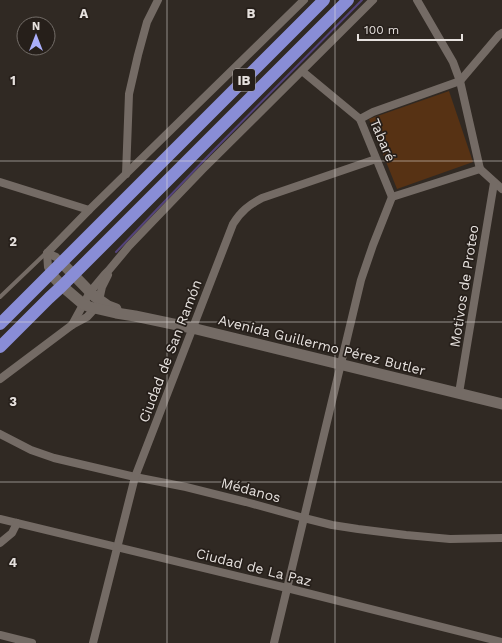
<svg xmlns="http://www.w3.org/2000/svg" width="502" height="643" viewBox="0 0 502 643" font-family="'Work Sans',sans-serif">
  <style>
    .green { fill: #573214 }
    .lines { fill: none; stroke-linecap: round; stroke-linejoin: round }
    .stream { stroke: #54447c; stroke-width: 2 }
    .lane { stroke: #746b65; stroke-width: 4 }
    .street { stroke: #746b65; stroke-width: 8 }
    .secondary { stroke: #746b65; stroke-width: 11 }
    .highway { stroke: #898dd6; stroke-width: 12 }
    .grid { fill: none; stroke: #e6e1de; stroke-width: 1; stroke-opacity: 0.55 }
    .labels { text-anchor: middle; stroke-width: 3.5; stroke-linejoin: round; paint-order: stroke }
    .shield { fill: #261f1a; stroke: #aca7a3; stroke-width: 1 }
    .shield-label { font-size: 13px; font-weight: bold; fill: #e6e1de }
    .street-label { font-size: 14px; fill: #e6e1de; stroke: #261f1a }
    .grid-label { font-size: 13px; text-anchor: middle; font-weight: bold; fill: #e6e1de; stroke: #261f1a; stroke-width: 3.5; stroke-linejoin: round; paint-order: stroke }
  </style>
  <rect width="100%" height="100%" fill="#302923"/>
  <path class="green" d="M449,91L473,162L397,189L369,119Z"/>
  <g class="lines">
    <path class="stream" d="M116,252L212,152L362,0"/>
    <path class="lane" d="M0,297L46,253"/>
    <g class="street">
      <path d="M417,0L453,62L460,81L480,169"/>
      <path d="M302,71L360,119L392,197"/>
      <path d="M360,119L373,112L460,81L499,35L502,33"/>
      <path d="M480,169L502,189"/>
      <path d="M126,174L129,94L138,55L147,22L158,0"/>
      <path d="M0,182L89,210"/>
      <path d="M392,197L480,169"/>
      <path d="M47,253L56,257L62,263"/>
      <path d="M51,274L48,267L47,253L89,210L304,0"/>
      <path d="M72,325L90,292L105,274L109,270L129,246L202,170L373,0"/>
      <path d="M0,379L72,325L87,317L98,305L102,287L108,275"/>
      <path d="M459,393L494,183"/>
      <path d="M0,434L31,450L54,458L135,477L186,487L246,502L304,518L332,525L358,529L406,535L450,539L502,538"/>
      <path d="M0,519L287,588L502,642"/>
      <path d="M0,543L12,533L17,523"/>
      <path d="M0,635L32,643"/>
      <path d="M93,643L135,477L233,224C241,211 249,205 262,198L376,159"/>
      <path d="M274,643L361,280L373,245L392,197"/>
    </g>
    <g class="secondary">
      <path d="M62,263L94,296L108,306L116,309"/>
      <path d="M51,274L62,286L83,304L90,307L116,313L135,316L192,328L502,404"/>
    </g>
    <g class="highway">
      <path d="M0,324L324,0"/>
      <path d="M0,347L49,298L62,286L348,0"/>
    </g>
  </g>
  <path class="grid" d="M167,0V643M335,0V643M0,161H502M0,322H502M0,482H502"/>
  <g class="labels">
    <rect class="shield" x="233" y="69" width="22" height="22" rx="3"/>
    <g class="shield-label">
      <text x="244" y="85">IB</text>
    </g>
    <g class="street-label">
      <text transform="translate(383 140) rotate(67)" y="5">Tabaré</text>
      <text transform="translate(464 286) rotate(-81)" y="5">Motivos de Proteo</text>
      <text transform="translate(322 345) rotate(14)" y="5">Avenida Guillermo Pérez Butler</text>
      <text transform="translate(170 351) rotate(-69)" y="5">Ciudad de San Ramón</text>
      <text transform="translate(251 490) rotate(15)" y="5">Médanos</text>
      <text transform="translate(254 567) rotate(14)" y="5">Ciudad de La Paz</text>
    </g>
  </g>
  <g class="grid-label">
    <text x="84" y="18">A</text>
    <text x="251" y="18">B</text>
    <text x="13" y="85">1</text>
    <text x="13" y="246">2</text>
    <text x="13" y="406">3</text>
    <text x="13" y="567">4</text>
  </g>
  <g transform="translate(36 36)"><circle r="19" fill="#261f1a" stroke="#736d68"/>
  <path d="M0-3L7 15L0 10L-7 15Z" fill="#abaffb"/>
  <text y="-6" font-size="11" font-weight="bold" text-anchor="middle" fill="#e6e1de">N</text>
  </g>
  <path d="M358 34v6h104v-6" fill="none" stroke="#e6e1de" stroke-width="2"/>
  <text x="364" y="34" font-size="12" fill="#e6e1de" stroke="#261f1a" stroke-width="3" paint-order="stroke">100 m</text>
</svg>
